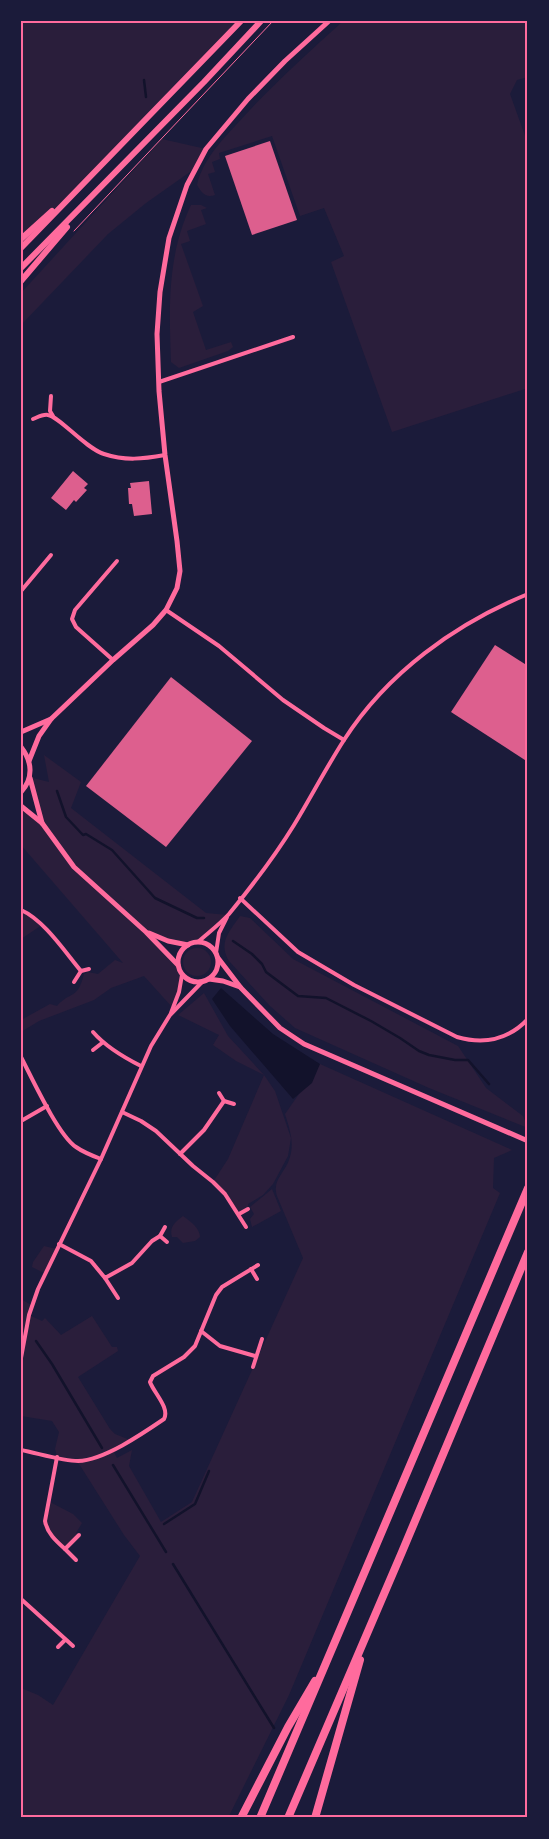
<svg xmlns="http://www.w3.org/2000/svg" width="549" height="1839" viewBox="0 0 549 1839" font-family="Raleway,sans-serif">
  <style>
    .green { fill: #2a1e3b }
    .water { fill: #12122b }
    .lines { fill: none; stroke-linecap: round; stroke-linejoin: round }
    .stream { stroke: #12122b; stroke-width: 2.5 }
    .building { fill: #dd5f8e }
    .path { stroke: #ff6b9d; stroke-width: 1 }
    .minor { stroke: #ff6b9d; stroke-width: 4 }
    .tertiary { stroke: #ff6b9d; stroke-width: 5 }
    .trunk { stroke: #ff6b9d; stroke-width: 6 }
    .motorway { stroke: #ff6b9d; stroke-width: 8 }
    .neatline { fill: none; stroke: #ff6b9d; stroke-width: 2 }
  </style>
  <rect width="100%" height="100%" fill="#1b1b3a"/>
  <g class="green">
    <path d="M21,21H241L89,178L21,239Z"/>
    <path d="M343,21H524L528,25V77L517,80L510,94L528,144V388L392,432L331,262L344,256L324,208L300,216L272,136L219,153L220,159L212,162L215,172L208,174L215,195C205,198 202,193 197,185C202,162 220,142 236,125C269,88 306,55 343,21Z"/>
    <path d="M162,139L206,149L197,167L146,203L108,234L21,325V293Z"/>
    <path d="M191,205H201L207,208L201,210L206,224L187,231L190,241L181,244L203,306L193,312L206,350L231,342L233,347L228,351L179,368L171,362C169,307 167,256 191,205Z"/>
    <path d="M44,755L81,782L71,808L206,913L228,915L198,942L188,945L148,933C157,942 182,964 182,977C181,987 176,998 172,1007L144,976L111,988L94,1000L39,1021L21,1032V1020L50,1004L57,1006C71,990 77,1001 84,974L88,972L98,974L115,960L123,963L21,845V812L27,809L41,822L29,777L49,782Z"/>
    <path d="M21,910L42,925L21,939Z"/>
    <path d="M240,916L250,918L293,959L458,1046L486,1088L523,1116L528,1128L429,1088L295,1028L270,1006L229,961C218,943 229,932 240,916Z"/>
    <circle cx="197" cy="962" r="14"/>
    <path d="M204,993L228,1036L264,1075L275,1091L291,1138L288,1156L273,1184L263,1195L248,1204V1209L239,1214L213,1182L228,1159L264,1075L236,1061L213,1045L219,1035L178,1015Z"/>
    <path d="M320,1064L512,1150L494,1158L493,1188L500,1193L289,1695L228,1818H21V1688L38,1695L53,1705L140,1556L124,1535L81,1467L76,1461L57,1457L55,1449L59,1432L52,1421L21,1416L23,1342H21V1299L31,1305L29,1315L42,1321L45,1318L61,1335L92,1316L112,1347H117L118,1351L78,1377L110,1429L115,1434L130,1440L113,1450L117,1458L132,1450L129,1466L161,1522L192,1502L303,1258L277,1196C272,1180 284,1174 289,1160C295,1144 290,1130 285,1114Z"/>
    <path d="M272,1189L281,1211L252,1227L250,1219L254,1214L250,1207Z"/>
    <path d="M183,1216C190,1221 200,1228 200,1237L195,1241L183,1243L177,1237H172C169,1227 175,1222 183,1216Z"/>
    <path d="M44,1246L57,1249L44,1273L32,1267L33,1262Z"/>
    <path d="M48,1501L73,1514L82,1523L76,1533L79,1535L65,1549C47,1531 44,1526 48,1501Z"/>
  </g>
  <path class="water" d="M221,988L273,1034L320,1064L312,1083L293,1099L230,1026L212,999Z"/>
  <g class="lines">
    <g class="stream">
      <path d="M144,80L146,97"/>
      <path d="M57,791L66,817L83,835L86,834L112,850L155,898L197,918H204"/>
      <path d="M233,941L252,954L262,964L266,972L298,996L326,998L371,1021L400,1038L419,1051L429,1055L455,1060H468L489,1084"/>
      <path d="M36,1341L52,1364L102,1448"/>
      <path d="M113,1465L166,1552"/>
      <path d="M164,1524L195,1504L209,1471"/>
      <path d="M173,1564L274,1728"/>
    </g>
  </g>
  <g class="building">
    <path d="M270,141L297,220L252,235L225,156Z"/>
    <path d="M73,471L88,484L84,488L87,490L76,502L74,500L66,510L51,498Z"/>
    <path d="M149,481L152,514L134,516L132,504H129L128,488H131L130,483Z"/>
    <path d="M495,645L528,666V762L451,712Z"/>
    <path d="M171,677L252,741L166,847L86,786Z"/>
  </g>
  <g class="lines">
    <path class="path" d="M74,231L273,21"/>
    <g class="minor">
      <path d="M159,382L293,337"/>
      <path d="M51,396L50,411L53,416"/>
      <path d="M33,419C38,417 43,414 48,415C60,417 85,448 104,454C125,461 143,459 165,455"/>
      <path d="M21,591L51,555"/>
      <path d="M166,610L219,646L283,700L324,728L344,740"/>
      <path d="M113,660L76,627L72,619L75,610L117,561"/>
      <path d="M240,898L298,952L354,985L457,1037C485,1045 508,1040 528,1019"/>
      <path d="M21,910C44,920 65,952 81,971"/>
      <path d="M198,942C208,933 220,924 229,914C252,886 275,856 294,825C311,797 326,768 344,740C387,673 455,624 528,594"/>
      <path d="M216,953L219,933L227,917"/>
      <path d="M74,982L81,971L89,969"/>
      <path d="M171,1013L179,992L182,975"/>
      <path d="M93,1032C106,1047 123,1057 141,1066"/>
      <path d="M93,1050L102,1043"/>
      <path d="M21,1057C32,1078 58,1135 76,1147C83,1152 93,1156 101,1159"/>
      <path d="M219,1093L224,1101L234,1104"/>
      <path d="M122,1112L141,1121L156,1131L193,1166L213,1182L225,1194L246,1227"/>
      <path d="M21,1121L47,1106"/>
      <path d="M180,1154L204,1130L224,1101"/>
      <path d="M239,1214L248,1209"/>
      <path d="M165,1227L160,1236L167,1242"/>
      <path d="M59,1244L91,1261L105,1278L132,1263L152,1241L160,1236"/>
      <path d="M251,1269L257,1279"/>
      <path d="M105,1278L118,1298"/>
      <path d="M201,1331L220,1346L255,1356"/>
      <path d="M21,1358L29,1315L38,1289L101,1159L151,1046L170,1015L202,982"/>
      <path d="M253,1367L262,1339"/>
      <path d="M21,1450C37,1453 63,1461 78,1461C104,1460 142,1434 164,1419C170,1408 154,1393 150,1382L153,1376L184,1357L195,1346L216,1295L222,1287L258,1265"/>
      <path d="M57,1457L45,1521C47,1533 56,1541 65,1549"/>
      <path d="M76,1560L65,1549L79,1535"/>
      <path d="M21,1599L73,1646"/>
      <path d="M58,1647L65,1640"/>
    </g>
    <g class="tertiary">
      <path d="M21,732L51,719"/>
      <path d="M21,747C32,761 34,778 21,792"/>
      <path d="M29,761L39,736L51,719L113,660L153,625L166,610L177,588L180,571L177,541L165,455L159,391L157,334L160,292L169,238L187,185L206,149L248,99L285,61L329,21"/>
      <path d="M30,778L42,823"/>
      <path d="M21,806L42,823L74,867L146,932L178,965"/>
      <path d="M149,933L168,941L188,945"/>
      <circle cx="198" cy="962" r="20"/>
      <path d="M218,958L241,988L280,1028L304,1044L528,1141"/>
      <path d="M209,979L223,981L240,987"/>
    </g>
    <g class="trunk">
      <path d="M21,239L52,211"/>
      <path d="M21,248L241,21"/>
      <path d="M21,268L204,82L261,21"/>
      <path d="M21,281L67,227"/>
    </g>
    <g class="motorway">
      <path d="M241,1818L288,1727L315,1681"/>
      <path d="M260,1818L528,1188"/>
      <path d="M288,1818L402,1552L528,1252"/>
      <path d="M315,1818L360,1660"/>
    </g>
  </g>
  <rect width="549" height="1839" fill="none" stroke="#1b1b3a" stroke-width="45"/>
  <rect x="22" y="22" width="504" height="1794" class="neatline"/>
</svg>
